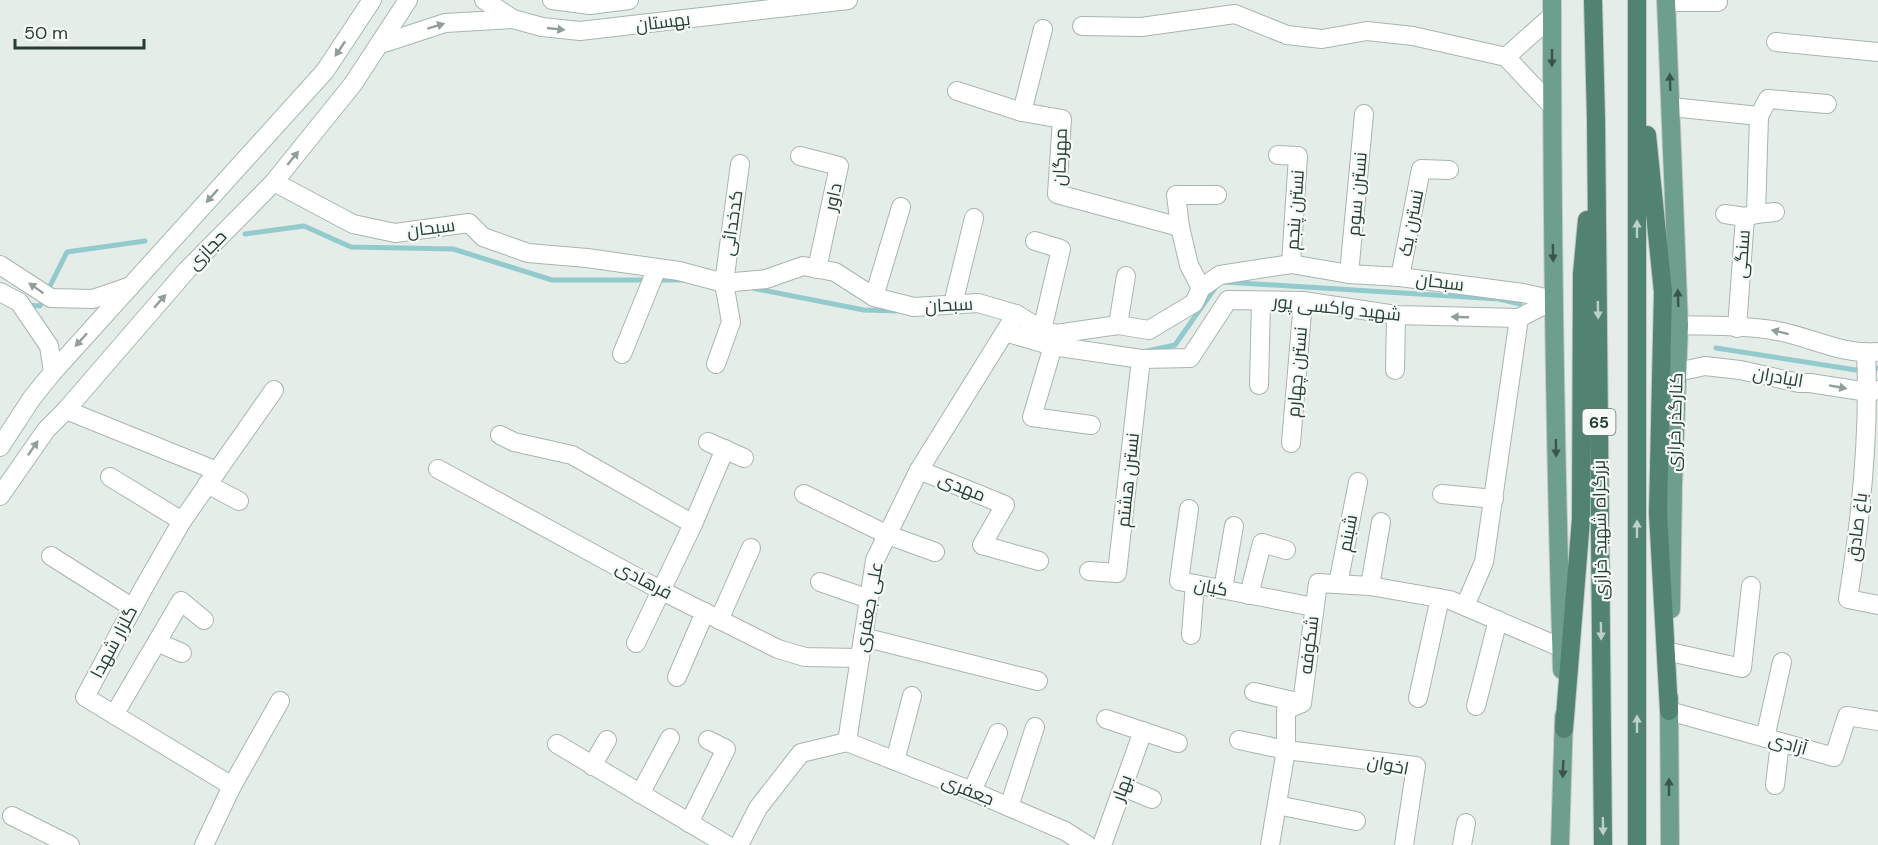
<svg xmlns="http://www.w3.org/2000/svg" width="1878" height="845" viewBox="0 0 1878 845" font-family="'DM Sans',Cairo,sans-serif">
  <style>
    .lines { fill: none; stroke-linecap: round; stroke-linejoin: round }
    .stream { stroke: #93cacd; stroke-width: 5 }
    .minor-casing { stroke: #a8b5af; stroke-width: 20 }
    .tertiary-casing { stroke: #a8b5af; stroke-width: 20 }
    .secondary-casing { stroke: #a4b8af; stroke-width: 20 }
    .primary-casing { stroke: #c2c9c6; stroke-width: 20 }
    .trunk-casing { stroke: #c2c9c6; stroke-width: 20 }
    .minor { stroke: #fff; stroke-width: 18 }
    .tertiary { stroke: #fff; stroke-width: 18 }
    .secondary { stroke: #fff; stroke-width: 18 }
    .primary { stroke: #6e9e8d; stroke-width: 18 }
    .trunk { stroke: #518272; stroke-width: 18 }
    .oneway { fill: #929e9a }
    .oneway2 { fill: #38564b }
    .oneway3 { fill: #bcd0c8 }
    .labels { text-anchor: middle; stroke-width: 4.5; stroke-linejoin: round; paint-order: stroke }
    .shield { fill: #f6faf7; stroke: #64766f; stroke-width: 1.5 }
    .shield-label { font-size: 16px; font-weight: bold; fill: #263e35 }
    .street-label { font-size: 18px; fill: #263e35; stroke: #f6faf7 }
  </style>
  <rect width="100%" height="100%" fill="#e5ede9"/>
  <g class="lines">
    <g class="stream">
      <path d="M245,234L304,226L351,247L453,249L552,280H648"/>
      <path d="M657,280H684"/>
      <path d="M1224,282L1499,299L1520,304"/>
      <path d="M752,288L864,310L897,311"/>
      <path d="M26,305L40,306L67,252L145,241"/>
      <path d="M1716,348L1856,370L1878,368"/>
      <path d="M1147,351L1175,345L1215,288"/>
    </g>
    <defs>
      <g id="minor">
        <path d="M1666,2H1718"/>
        <path d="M1082,26L1141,27L1235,14L1287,35L1322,39L1367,31L1413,36L1506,57L1552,106"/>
        <path d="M1043,29L1022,112L1062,119L1057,194L1180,227"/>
        <path d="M1776,42L1878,52"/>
        <path d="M1506,57L1552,16"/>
        <path d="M957,91L1022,112"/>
        <path d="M1671,107L1759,116L1768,99L1827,104"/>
        <path d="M1278,155L1298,156L1291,264"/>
        <path d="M800,156L839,166L817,269"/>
        <path d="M274,182L353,224L395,233L469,223L483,237L528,253L587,258L679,271L724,283L766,279L803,266L835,272L874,297L914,307L978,303L1016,314L1042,330L1056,334L1118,325L1149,330L1194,303L1201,288L1220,275L1291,264L1349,274L1400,277L1523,293L1554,300"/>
        <path d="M1725,214L1745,217"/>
        <path d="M1756,214L1775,212"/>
        <path d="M1035,241L1061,249L1042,330"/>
        <path d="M1349,274L1364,114"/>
        <path d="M1400,277L1421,169L1449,170"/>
        <path d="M1201,288L1189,265L1180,227L1176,195H1217"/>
        <path d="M874,297L901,207"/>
        <path d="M953,304L974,218"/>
        <path d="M1118,325L1126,276"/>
        <path d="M1679,325C1709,326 1742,325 1772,330C1807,335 1840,355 1876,352"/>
        <path d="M1737,328L1745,217L1756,214L1759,116"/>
        <path d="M1005,332L1053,346L1141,359L1190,358L1228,300L1303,301L1396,315L1519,318L1554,300"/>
        <path d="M1053,346L1032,417L1091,425"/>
        <path d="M1866,353C1870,435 1861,518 1848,599L1878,605"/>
        <path d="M622,354L657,268"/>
        <path d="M716,364L731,322L724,283L740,164"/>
        <path d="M1395,370L1396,315"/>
        <path d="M1677,372L1705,366L1740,370L1799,383H1810L1868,392L1878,390"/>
        <path d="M1259,385L1261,301"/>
        <path d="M66,410L217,471"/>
        <path d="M500,435L514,442L572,455L693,524L636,643"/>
        <path d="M708,442L744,458"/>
        <path d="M1291,443L1303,301"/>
        <path d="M438,469L662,591L778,649L805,657L860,658"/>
        <path d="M919,470L1005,505L982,545L1039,561"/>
        <path d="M110,477L182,521"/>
        <path d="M207,484L239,501"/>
        <path d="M804,494L888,535L935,552"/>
        <path d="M1442,494L1494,499"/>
        <path d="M1189,509L1179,581L1314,607"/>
        <path d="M693,524L725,449"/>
        <path d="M51,556L133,608"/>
        <path d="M1089,571L1117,573L1141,359"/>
        <path d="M820,582L869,599"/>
        <path d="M1338,584L1358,482"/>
        <path d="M1370,586L1381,522"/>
        <path d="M1223,589L1234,526"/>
        <path d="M1249,595L1262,543L1286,550"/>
        <path d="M1465,606L1484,562L1519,318"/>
        <path d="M719,620L751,548"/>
        <path d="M1191,635L1195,584"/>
        <path d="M863,637L1038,681"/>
        <path d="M157,642L182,653"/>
        <path d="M1670,652L1742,668L1751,586"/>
        <path d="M677,677L705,612"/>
        <path d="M1254,692L1302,703"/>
        <path d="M1418,698L1440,598"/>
        <path d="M1476,706L1498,620"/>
        <path d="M1669,711L1834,757L1847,716L1878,721"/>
        <path d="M114,715L181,601L204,620"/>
        <path d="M1106,719L1178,743"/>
        <path d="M1765,738L1782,662"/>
        <path d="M1239,740L1286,750L1416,766L1404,845"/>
        <path d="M847,742L972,791L1065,831L1087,845"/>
        <path d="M557,744L727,845"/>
        <path d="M895,761L912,696"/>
        <path d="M592,766L607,740"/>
        <path d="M1775,785L1780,742"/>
        <path d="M232,786L280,701"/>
        <path d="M1123,787L1152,799"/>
        <path d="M972,791L998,733"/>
        <path d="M640,794L670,738"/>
        <path d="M1277,805L1356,821"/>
        <path d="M1009,807L1035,727"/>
        <path d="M12,816L70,845"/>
        <path d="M689,823L726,749L708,740"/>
        <path d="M204,845L232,786L85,697L144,587L182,521L274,390"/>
        <path d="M739,845L758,808L801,753L847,742L875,560L919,470L1016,314"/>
        <path d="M1102,845L1143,731"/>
        <path d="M1270,845L1286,750V710L1302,703L1318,583L1370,586L1450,600L1562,648"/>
        <path d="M1462,845L1466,823"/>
      </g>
      <g id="tertiary">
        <path d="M0,265L51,298L93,299L131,286"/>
        <path d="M0,292L19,302L49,346L53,372"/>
      </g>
      <g id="secondary">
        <path d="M484,0L513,19L542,27L580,31L848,0"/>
        <path d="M552,0L590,5L629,0"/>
        <path d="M381,44L445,23L513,19"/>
        <path d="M0,447L32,398L53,372L325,71L372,0"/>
        <path d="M0,496L46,430L66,410L187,270L274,182L353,84L408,0"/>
      </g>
      <g id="primary">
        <path d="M1552,0C1552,223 1555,447 1562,670"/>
        <path d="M1666,0L1679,325L1673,485L1671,609"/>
        <path d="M1669,697L1670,845"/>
        <path d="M1560,845L1564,716"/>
      </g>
      <g id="trunk">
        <path d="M1593,0L1596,120L1603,845"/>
        <path d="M1637,0V845"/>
        <path d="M1647,135L1663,292L1658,513L1669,711"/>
        <path d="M1564,729L1581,519L1582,274L1587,220"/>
      </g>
    </defs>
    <use href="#minor" class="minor-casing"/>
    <use href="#tertiary" class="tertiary-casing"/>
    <use href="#secondary" class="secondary-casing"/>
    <use href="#primary" class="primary-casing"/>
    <use href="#trunk" class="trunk-casing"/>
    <use href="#minor" class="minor"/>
    <use href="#tertiary" class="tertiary"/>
    <use href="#secondary" class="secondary"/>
    <use href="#primary" class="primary"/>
    <use href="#trunk" class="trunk"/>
  </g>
  <defs><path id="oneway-solid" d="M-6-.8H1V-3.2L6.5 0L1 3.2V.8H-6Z" transform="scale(1.5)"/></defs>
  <g class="oneway">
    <use href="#oneway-solid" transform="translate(436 26) rotate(-17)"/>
    <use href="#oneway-solid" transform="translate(556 29) rotate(6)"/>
    <use href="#oneway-solid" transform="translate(340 49) rotate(124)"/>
    <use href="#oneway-solid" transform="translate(293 158) rotate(-51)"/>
    <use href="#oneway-solid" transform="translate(212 196) rotate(132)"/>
    <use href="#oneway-solid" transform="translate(36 288) rotate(-145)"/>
    <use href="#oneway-solid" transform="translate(160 301) rotate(-49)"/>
    <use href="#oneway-solid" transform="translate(1460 317) rotate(-178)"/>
    <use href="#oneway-solid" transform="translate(1780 332) rotate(-166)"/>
    <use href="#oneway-solid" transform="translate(81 340) rotate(132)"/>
    <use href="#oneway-solid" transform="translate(1838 387) rotate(10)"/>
    <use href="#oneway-solid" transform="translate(33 448) rotate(-55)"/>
  </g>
  <g class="oneway2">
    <use href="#oneway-solid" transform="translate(1552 58) rotate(90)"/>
    <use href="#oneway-solid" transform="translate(1670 82) rotate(-92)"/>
    <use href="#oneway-solid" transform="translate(1553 253) rotate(89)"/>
    <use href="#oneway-solid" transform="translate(1678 298) rotate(-92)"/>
    <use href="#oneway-solid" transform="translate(1556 448) rotate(89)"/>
    <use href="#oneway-solid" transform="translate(1563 769) rotate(92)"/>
    <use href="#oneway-solid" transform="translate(1669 787) rotate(-90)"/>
  </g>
  <g class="oneway3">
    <use href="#oneway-solid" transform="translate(1637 229) rotate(-90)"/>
    <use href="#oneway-solid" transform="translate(1598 310) rotate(89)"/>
    <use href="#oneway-solid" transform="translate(1637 529) rotate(-90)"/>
    <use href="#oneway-solid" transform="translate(1601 631) rotate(89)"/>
    <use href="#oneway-solid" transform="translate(1637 724) rotate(-90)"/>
    <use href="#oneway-solid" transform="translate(1603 826) rotate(89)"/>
  </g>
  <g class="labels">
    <rect class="shield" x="1582.5" y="409" width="33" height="26" rx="4.5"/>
    <g class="shield-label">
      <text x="1599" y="428">65</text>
    </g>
    <g class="street-label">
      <text transform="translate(663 22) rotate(-7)" y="6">بهستان</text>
      <text transform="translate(1060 157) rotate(-88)" y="6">مهرگان</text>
      <text transform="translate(1357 194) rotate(-85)" y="6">نسترن سوم</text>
      <text transform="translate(833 197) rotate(-78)" y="6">داور</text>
      <text transform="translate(1295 210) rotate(-86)" y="6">نسترن پنجم</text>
      <text transform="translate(732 223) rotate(-82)" y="6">کدخدائی</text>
      <text transform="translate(1411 223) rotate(-79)" y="6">نسترن یک</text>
      <text transform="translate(431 228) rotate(-7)" y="6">سبحان</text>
      <text transform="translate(207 250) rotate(-46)" y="6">حجازی</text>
      <text transform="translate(1742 254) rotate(-86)" y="6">سنگی</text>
      <text transform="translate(1440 282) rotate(7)" y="6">سبحان</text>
      <text transform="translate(949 305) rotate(-3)" y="6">سبحان</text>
      <text transform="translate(1337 308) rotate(6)" y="6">شهید واکسی پور</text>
      <text transform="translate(1297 372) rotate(-85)" y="6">نسترن چهارم</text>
      <text transform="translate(1778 377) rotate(10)" y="6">الیادران</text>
      <text transform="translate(1675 422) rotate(-88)" y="6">کنارگذر خرازی</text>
      <text transform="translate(1128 480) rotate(-84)" y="6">نسترن هشتم</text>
      <text transform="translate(962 487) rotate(22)" y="6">مهدی</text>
      <text transform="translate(1857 527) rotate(-83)" y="6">باغ صادق</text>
      <text transform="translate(1600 530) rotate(-91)" y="6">بزرگراه شهید خرازی</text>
      <text transform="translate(1348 533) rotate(-79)" y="6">شبنم</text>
      <text transform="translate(644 580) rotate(28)" y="6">فرهادی</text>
      <text transform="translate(1211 587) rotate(11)" y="6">کیان</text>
      <text transform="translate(869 607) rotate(-80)" y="6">علی جعفری</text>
      <text transform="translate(114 642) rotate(-62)" y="6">گلزار شهدا</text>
      <text transform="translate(1309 645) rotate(-83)" y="6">شکوفه</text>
      <text transform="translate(1788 744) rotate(16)" y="6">آزادی</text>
      <text transform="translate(1388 765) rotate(11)" y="6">اخوان</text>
      <text transform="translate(1122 788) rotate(-70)" y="6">بهار</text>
      <text transform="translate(968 790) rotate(22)" y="6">جعفری</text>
    </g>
  </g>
  <path d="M15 39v9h129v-9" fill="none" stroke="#263e35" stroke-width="3"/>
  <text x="24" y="39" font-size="18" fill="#263e35" stroke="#f6faf7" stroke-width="4.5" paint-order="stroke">50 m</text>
</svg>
